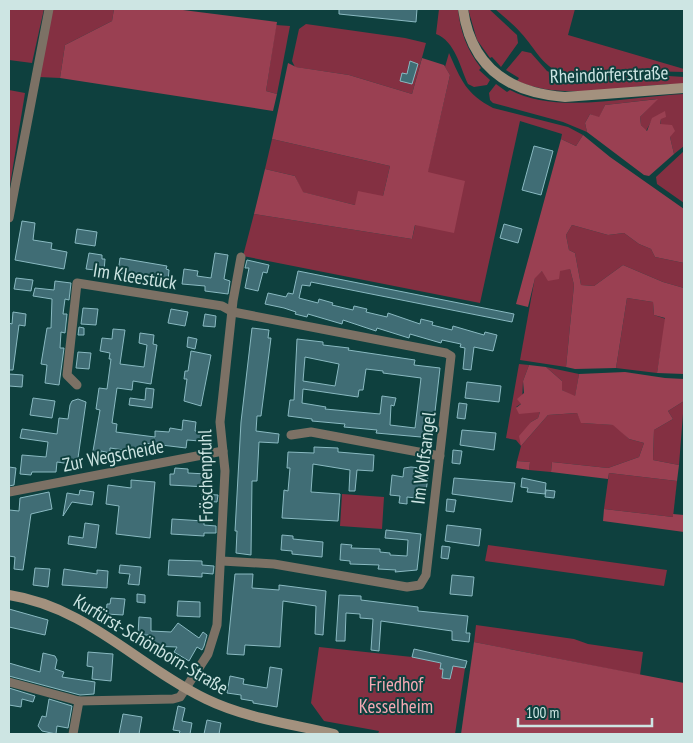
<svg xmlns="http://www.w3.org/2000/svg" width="693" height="743" viewBox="0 0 693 743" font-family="'PT Sans Narrow',sans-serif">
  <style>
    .green { fill: #843042 }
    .forest { fill: #9a4052 }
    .building { fill: #406d75; stroke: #89b9c1; fill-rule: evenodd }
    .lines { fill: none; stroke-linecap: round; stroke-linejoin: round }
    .street { stroke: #7c7165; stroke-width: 9 }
    .secondary { stroke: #a3917e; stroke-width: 10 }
    .labels { text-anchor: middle; stroke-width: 4; stroke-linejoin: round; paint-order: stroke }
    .street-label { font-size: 19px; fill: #cde5e3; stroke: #0e403e }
    .park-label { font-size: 19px; fill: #f6a9b4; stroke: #0e403e }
  </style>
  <rect width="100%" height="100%" fill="#0e403e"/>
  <g class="green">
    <path d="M9,9H44L32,63L9,60Z"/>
    <path d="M52,9H114L112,21L65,45L60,78L39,77Z"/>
    <path d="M439,9H458C460,31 467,50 481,68L479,70L490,80L487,85L474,87L468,84C460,67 455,41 436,34Z"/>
    <path d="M468,9H489L517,35L518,43L501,67L492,57L490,58L477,40Z"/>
    <path d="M495,9H575L568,35L684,69V72L645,71L566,74C543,69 536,49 521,33C513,24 504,17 495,9Z"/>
    <path d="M306,24L405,38L426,43L412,94L349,75L295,67L292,61L299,29Z"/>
    <path d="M276,25L290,26L277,94L266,91Z"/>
    <path d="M522,51L531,53L547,71L561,77L653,75L684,77V84C629,83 570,103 517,81L519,78L506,70Z"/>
    <path d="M449,53C461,80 466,94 493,108L568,127L583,135L576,146L561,139L562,134L520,121L480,303L243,256L254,214L412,239L450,75L445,67Z"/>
    <path d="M496,84L507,92L510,90C555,115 633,96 684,94V146L674,154L670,137L672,125H660L661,119L653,118L646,131L641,125L640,117L657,99L605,105L599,118L590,114L585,123L587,132L563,122L493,103L490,100L489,93Z"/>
    <path d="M9,90L25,93L10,185H9Z"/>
    <path d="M272,139L390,166L383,196L355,205L302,192L295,176L265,169Z"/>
    <path d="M684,151V203L657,184L656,177Z"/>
    <path d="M572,225L608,235L624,233L639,244L651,249L655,257L684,263V288L663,282L623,265L594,286L581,285L575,253L569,250L566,235Z"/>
    <path d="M570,269L574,285L566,367L520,360L535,277L543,270Z"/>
    <path d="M627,298L653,302L654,315L666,319L657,373L616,368Z"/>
    <path d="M519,364L529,365L523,381L522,403L516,407L540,412L538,418L531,422L521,446L548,415L577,413L582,423L615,425L629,439L644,443L639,457L608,468L552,462L551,472L529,470L530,462L517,461L521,446L516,440L506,438Z"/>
    <path d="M546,367L579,374L575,397L562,390V381Z"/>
    <path d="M684,401L679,465L653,460L654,430L673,419L668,411Z"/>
    <path d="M609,473L677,481L673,517L604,509Z"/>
    <path d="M342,494L384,497L382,529L340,526Z"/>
    <path d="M488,545L667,570L664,586L485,561Z"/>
    <path d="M476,625L574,639L588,644L643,652L640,675L474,642Z"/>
    <path d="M319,647L412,657L465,668L455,734H378L379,731L324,721L311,703Z"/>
  </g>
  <g class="forest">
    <path d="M114,9H175L277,22L266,91L277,94L273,111L60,78L65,45L112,21Z"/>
    <path d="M422,58L444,65L450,75L428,172L465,181L454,233L415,225L412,239L254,214L265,169L295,176L303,192L355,205L358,191L383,196L390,166L272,139L288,63L296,67L349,75L412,94Z"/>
    <path d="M658,99L640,117L641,125L647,131L652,118L665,111L666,117L661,119L660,124L672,125L675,131L670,137L674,154L649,176L644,175L587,132L585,123L590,114L599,117L605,105Z"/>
    <path d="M583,135L610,157L684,209V263L655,257L651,249L639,244L624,233L608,235L572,225L566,235L569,250L575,253L581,285L594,286L623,265L663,282L684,288V374L657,373L665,318L654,315L653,302L627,298L616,368L575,369L566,367L574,285L570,269L560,271L559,279L548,281L542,271L535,278L528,307L516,304L561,139L576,146Z"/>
    <path d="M529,365L546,367L562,381V390L575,396L579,374L625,372L665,378L684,379V401L668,411L673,419L654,430L653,460L679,465L677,481L609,473L608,479L551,472L552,462L608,468L639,457L644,443L629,439L613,425L581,423L577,413L548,415L521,446L519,436L531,422L538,418L540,412L519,414L516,408L521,404L517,399L524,393L523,381Z"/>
    <path d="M517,461L530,462L529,470L516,468Z"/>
    <path d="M604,509L673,517V514L684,515V532L603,521Z"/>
    <path d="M474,642L684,683V734H461Z"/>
  </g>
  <g class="building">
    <path d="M339,9H417L416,22L339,14Z"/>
    <path d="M410,61L418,64L412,84L400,81L402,73L407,74Z"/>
    <path d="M534,146L553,151L541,195L522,190Z"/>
    <path d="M22,221L35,223L33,240L52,243L51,249L67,252L64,269L15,260Z"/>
    <path d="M504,224L522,229L518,243L500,238Z"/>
    <path d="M77,229L97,232L95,246L75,243Z"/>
    <path d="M89,253L102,255V259H105L104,271L86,269Z"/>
    <path d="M215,253L228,255L224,279L230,281L228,294L205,291V286L182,284L184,269L198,271L197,276L211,278Z"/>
    <path d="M120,258L167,266L166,269L169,270L168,281L152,279L151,282L135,280L136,276L118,273Z"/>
    <path d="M247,260L269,265L267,273L263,272L258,291L245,288L249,268H245Z"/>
    <path d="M298,271L514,314L512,322L311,282L310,286L302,285L299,298L318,303L319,299L333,303L332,305L353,310L354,306L367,309L366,312L387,317L388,313L420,324L421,319L433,322L432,325L452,330L453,326L484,335L485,332L497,335L493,351L474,347L471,370L463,369L465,348L460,347L461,344L442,340L441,343L410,334L409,338L377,328L376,331L343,320L342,324L308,314L307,317L295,314L296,312L284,308L265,304L268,293L286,297L288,293L293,294Z"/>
    <path d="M16,278L33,280L31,291L14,289Z"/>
    <path d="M55,281L71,283L69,300L65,299L63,314H67L65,333L61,332L60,348H64L59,385L45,383L47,365L41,364L47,328H51L52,299L33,296L35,288L54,290Z"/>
    <path d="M83,308L98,309L96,325L81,324Z"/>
    <path d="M171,309L188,312L185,326L168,323Z"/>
    <path d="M13,312L26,314L25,326L19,325L13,370H9V323L12,324Z"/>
    <path d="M205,314L216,316L215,327L203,326Z"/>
    <path d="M79,327L84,328V335H78Z"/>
    <path d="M252,328L269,330L268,338H271L261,416H257L256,431L279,434L278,443L259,442L257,481H252L251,555L236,553L237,531H235L241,422Z"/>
    <path d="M113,329L125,330L120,364L144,367L147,345L139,343L140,333L154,335L153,344L157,345L151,384L133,381L132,390L117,388L112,423L117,424L116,432L155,437V431L169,432L170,428L182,430L183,420L196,422L195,431H201L200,441L187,440L186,448L145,443L144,453L110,448V453L101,451L100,458L92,457L100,410L96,409L99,388L107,389L111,359H109L110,353L100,351L102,338L112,339Z"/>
    <path d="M188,337L197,339L195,349L187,347Z"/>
    <path d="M297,339L323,342V345L349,348L348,350L415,360L414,365L440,368L432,438L376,433L377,430L344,427L345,424L312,421V419L288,416L290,400H294ZM305,357L339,364L335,386L303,381ZM366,369L383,371V373L421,378L415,428L390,425L391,405L394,406L396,398L382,396L380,414L325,409L326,407L302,403L303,389L358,397L359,390H363Z"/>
    <path d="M191,351L211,355L201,406L184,401L187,379H184L185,371H188Z"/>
    <path d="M78,352L91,353L89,369L76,368Z"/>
    <path d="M9,374L23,375L22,387L9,386Z"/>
    <path d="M467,382L501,386L499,402L465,398Z"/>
    <path d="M146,388L154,389L152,408L129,405L130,398L145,400Z"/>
    <path d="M33,398L55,401L52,418L30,415Z"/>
    <path d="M78,399L86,402L77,465L57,462L56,472H32L31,475L20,474L22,455L46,457L48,442L20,438L22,429L57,434L59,418L68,419L70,405L72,401Z"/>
    <path d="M459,403L467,404L465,419L457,418Z"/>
    <path d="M462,430L496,433L494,450L460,445Z"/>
    <path d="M314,447L338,448V452L374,455L373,471L357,470L355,491H349L350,470L313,464L311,492L340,494L338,521L282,518L284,490L288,491L290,468H287L288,452L314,453Z"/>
    <path d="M453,450L462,451L460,464L452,463Z"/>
    <path d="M9,467L16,468L14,485L9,486Z"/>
    <path d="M411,467L429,469L425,499L407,497V504L399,503L400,496L390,495L392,475L403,477L404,468Z"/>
    <path d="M175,468L188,469V473L207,474V487L170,485V474H174Z"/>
    <path d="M454,478L515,483L512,502L452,494Z"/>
    <path d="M522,478L546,483L545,494L527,492L528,488L521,487Z"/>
    <path d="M131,480L155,482L150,538L116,534L119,506L106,504L108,485L131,488Z"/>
    <path d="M80,490L94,492L92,505L72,502L63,516L67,493L79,495Z"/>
    <path d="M546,490L555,491L554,498L545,497Z"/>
    <path d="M49,492L52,509L31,514L23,570L14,569L15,557L9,556V510L19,511L20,498Z"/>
    <path d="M202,494L218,495L217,502L202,501Z"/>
    <path d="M447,499L456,500L454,512L446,511Z"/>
    <path d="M172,519L204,521V525L216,526V533H204V536L171,534Z"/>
    <path d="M85,523L99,525L96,548L68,544L69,536L83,538Z"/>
    <path d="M447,525L481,529L479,546L445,541Z"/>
    <path d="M386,530L421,534L417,570L395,572L396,570L378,569L379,565L350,564V561L340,560L341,544L352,545L351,548L380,549V552L390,553V555L407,556L408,540L385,538Z"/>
    <path d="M282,535L293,536V539L323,542L322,557L292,554V551L281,550Z"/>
    <path d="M442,546L450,547L448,559L441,558Z"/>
    <path d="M169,560L202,561V565L214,566L213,574L202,573V577L168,575Z"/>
    <path d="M120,565L141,567L139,585L128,584L130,574L119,573Z"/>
    <path d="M35,568L50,569L48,587L33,585Z"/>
    <path d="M64,569L97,574V570L108,571L107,588L62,585Z"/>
    <path d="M235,574H253L252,588L279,590V585L326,591L323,635L315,634L316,606L283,601L280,647L245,645L244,655L227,654Z"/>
    <path d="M452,575L474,577L472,596L450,594Z"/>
    <path d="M137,594L145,595V603L137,602Z"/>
    <path d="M339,595L361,596V600L418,607V611L468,616L466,633H470L469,642L452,640V631L381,621L379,651L371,650L373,619L360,618V614L346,613L345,641H336Z"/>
    <path d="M111,598L125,599L123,615L106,614L107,604H110Z"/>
    <path d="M178,601L200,602V617L177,616Z"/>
    <path d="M9,609L48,620L45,635L9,627Z"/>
    <path d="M139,617L151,618V631L171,632L178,623L199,638L203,632L207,635L204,646L202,650L197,647L189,661L174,652L177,647L150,646L151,635H138Z"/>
    <path d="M414,649L467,661L465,668L453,666L450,679L442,678L443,669H440L441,663L412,657Z"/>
    <path d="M88,652L113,654L111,681L92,679L93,667L87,666Z"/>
    <path d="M43,653L55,656L57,660L55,669L64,672L62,677L95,682L94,694L80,695L9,676V663L40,672Z"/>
    <path d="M270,667L282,669L277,707L253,703V701L241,699V695L227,693L230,676L244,679L243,684L267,688Z"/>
    <path d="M9,688L35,696L33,702L22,699L21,707L9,705Z"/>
    <path d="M49,699L72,706L68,728L57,726L56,734L42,731L38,726L42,716L46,717Z"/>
    <path d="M178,706L185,708L182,721L192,723L190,734H179L180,731L173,730Z"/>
    <path d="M123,714L142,717L139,734H119Z"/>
    <path d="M207,720L221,723L219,734H204Z"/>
  </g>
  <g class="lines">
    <g class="street">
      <path d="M9,218L49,9"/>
      <path d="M77,385L67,375L77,283L222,306L233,312L446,353L451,356L426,575L420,585L407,587L274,564L222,561"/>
      <path d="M291,435L311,432L440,456"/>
      <path d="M9,492L223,451"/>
      <path d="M9,682L79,701L173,699L180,697L208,654L217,625L225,471L220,422L233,301L241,257"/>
      <path d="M73,734L79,701"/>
    </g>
    <g class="secondary">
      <path d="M463,9C471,67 509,93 565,97L684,88"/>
      <path d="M9,595C87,607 138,666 206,699C245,718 291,724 334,734"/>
    </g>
  </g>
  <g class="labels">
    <g class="street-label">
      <text transform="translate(609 74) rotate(-2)" y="7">Rheindörferstraße</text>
      <text transform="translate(135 276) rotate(9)" y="7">Im Kleestück</text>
      <text transform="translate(113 455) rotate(-11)" y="7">Zur Wegscheide</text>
      <text transform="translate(423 458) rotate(-83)" y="7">Im Wolfsangel</text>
      <text transform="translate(205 476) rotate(-91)" y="7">Fröschenpfuhl</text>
      <text transform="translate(151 644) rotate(31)" y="7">Kurfürst-Schönborn-Straße</text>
    </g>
    <g class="park-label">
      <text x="396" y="691">Friedhof<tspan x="396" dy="22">Kesselheim</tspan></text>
    </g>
  </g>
  <rect width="693" height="743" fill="none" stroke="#cde5e3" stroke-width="20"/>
  <path d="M518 718v8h134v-8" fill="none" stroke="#cde5e3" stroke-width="2.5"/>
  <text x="526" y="718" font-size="15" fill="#cde5e3" stroke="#0e403e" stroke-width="4" paint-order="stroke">100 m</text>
</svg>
